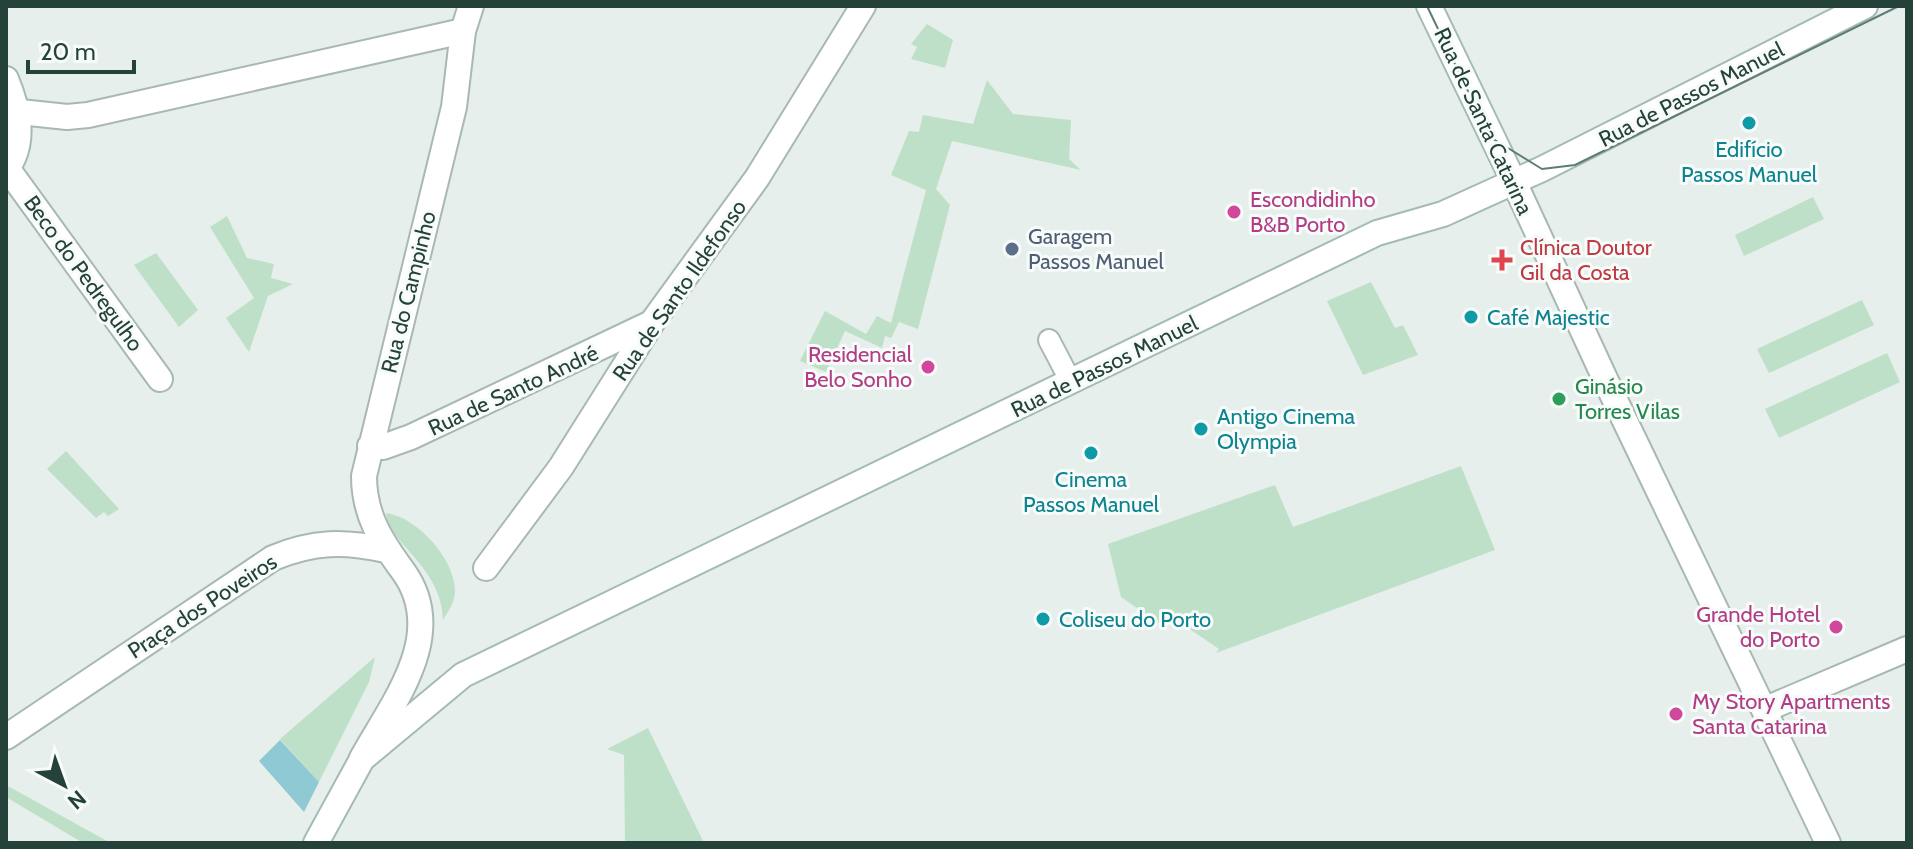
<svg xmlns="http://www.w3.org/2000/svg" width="1913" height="849" viewBox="0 0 1913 849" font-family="Cabin,sans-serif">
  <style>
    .green { fill: #bfe0c8 }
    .water { fill: #8ec9d4 }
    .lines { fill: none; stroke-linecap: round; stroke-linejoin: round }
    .lane-casing { stroke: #a8b8b2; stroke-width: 24 }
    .street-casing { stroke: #a8b8b2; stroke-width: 28 }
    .secondary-casing { stroke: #a4bbb3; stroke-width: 28 }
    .lane { stroke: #fff; stroke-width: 20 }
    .street { stroke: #fff; stroke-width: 24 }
    .secondary { stroke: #fff; stroke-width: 24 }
    .tram { stroke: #5f7d75; stroke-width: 2 }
    .culture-dot { fill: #0f9aa8; stroke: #f7fbf9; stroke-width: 3 }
    .hotel-dot { fill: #d1479c; stroke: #f7fbf9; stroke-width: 3 }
    .service-dot { fill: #5c6f8a; stroke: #f7fbf9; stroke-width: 3 }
    .health-dot { fill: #e0444e; stroke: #f7fbf9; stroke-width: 3 }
    .leisure-dot { fill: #2e9e5b; stroke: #f7fbf9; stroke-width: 3 }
    .labels { text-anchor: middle; stroke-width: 6; stroke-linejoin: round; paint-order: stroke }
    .street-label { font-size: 22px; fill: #24423a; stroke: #f7fbf9 }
    .culture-label { font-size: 22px; fill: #0d838f; stroke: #f7fbf9; text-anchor: start }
    .hotel-label { font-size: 22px; fill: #b23c85; stroke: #f7fbf9; text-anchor: start }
    .service-label { font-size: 22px; fill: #4e5e75; stroke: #f7fbf9; text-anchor: start }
    .health-label { font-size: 22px; fill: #be3a42; stroke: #f7fbf9; text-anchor: start }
    .leisure-label { font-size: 22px; fill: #27864d; stroke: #f7fbf9; text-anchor: start }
  </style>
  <rect width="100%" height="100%" fill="#e6efeb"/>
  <g class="green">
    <path d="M927,24L953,40L945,68L911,59L917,47L911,44Z"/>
    <path d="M987,80L1013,114L1071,120L1069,159L1081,170L952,141L936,189L950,205L918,329L899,322L891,338L885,336L882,348L845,331L826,372L800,361L825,311L866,334L877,316L891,323L926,190L891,175L909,131L919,132L923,115L973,124Z"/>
    <path d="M1813,197L1824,219L1744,256L1735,235Z"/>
    <path d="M227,216L247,258L274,264L271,278L293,284L268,296L249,352L226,318L254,298L210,227Z"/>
    <path d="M156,253L198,310L179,327L134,265Z"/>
    <path d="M1371,282L1395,328L1403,325L1418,355L1363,375L1327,301Z"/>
    <path d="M1862,300L1874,325L1769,373L1757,349Z"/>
    <path d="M1887,353L1900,382L1779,438L1765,409Z"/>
    <path d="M66,451L119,509L108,516L104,512L96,518L47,469Z"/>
    <path d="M1461,466L1495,550L1216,653L1219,649L1172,617L1162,625L1121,597L1108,544L1275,485L1293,527Z"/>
    <path d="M386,513C417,517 454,558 455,590C455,602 449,610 443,620C442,567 389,544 386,513Z"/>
    <path d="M375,657L369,682L319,782L280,739Z"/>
    <path d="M648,728L704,843H625L624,755L607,749Z"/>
    <path d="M6,785L107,841V843H83L6,797Z"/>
  </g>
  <path class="water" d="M280,740L319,782L304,812L259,761Z"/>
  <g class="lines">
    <defs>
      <path id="lane" d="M1049,340L1071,382"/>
      <g id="street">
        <path d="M20,112L67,117L88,115L463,31"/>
        <path d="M7,168L160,379"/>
        <path d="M1514,182L1613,396L1828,843"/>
        <path d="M370,446L383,447L411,437L647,325"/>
        <path d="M486,568L561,467L653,321L757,178L863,6"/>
        <path d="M1766,709L1907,649"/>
        <path d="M6,737L273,558C314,541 344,541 386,550"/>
        <path d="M362,758C393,702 449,634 403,571C381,541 364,515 364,476L454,107L463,31L471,6"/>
      </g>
      <g id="secondary">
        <path d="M1429,6L1514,182"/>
        <path d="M6,79C18,108 27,142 6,170"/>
        <path d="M316,843L362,759L463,675L1377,233L1443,214L1542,169L1865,6"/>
      </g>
    </defs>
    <use href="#lane" class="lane-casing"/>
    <use href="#street" class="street-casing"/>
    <use href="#secondary" class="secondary-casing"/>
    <use href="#lane" class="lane"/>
    <use href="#street" class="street"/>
    <use href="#secondary" class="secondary"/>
    <path class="tram" d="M1427,6L1490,137L1542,169L1575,165L1899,6"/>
  </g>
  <g class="culture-dot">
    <circle cx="1749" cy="123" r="8"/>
    <circle cx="1471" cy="317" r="8"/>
    <circle cx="1201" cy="429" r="8"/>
    <circle cx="1091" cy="453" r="8"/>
    <circle cx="1043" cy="619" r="8"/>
  </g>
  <g class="hotel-dot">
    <circle cx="1234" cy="212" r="8"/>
    <circle cx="928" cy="367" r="8"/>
    <circle cx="1836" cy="627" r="8"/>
    <circle cx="1676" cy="714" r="8"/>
  </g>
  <circle class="service-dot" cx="1012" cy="249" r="8"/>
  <path class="health-dot" d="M1498 248h8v8h8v8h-8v8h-8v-8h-8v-8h8z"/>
  <circle class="leisure-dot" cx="1559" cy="399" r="8"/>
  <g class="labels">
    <g class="street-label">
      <text transform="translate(1691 94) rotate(-27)" y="8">Rua de Passos Manuel</text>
      <text transform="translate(1484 121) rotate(65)" y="8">Rua de Santa Catarina</text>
      <text transform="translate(84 273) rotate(54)" y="8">Beco do Pedregulho</text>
      <text transform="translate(679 290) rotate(-55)" y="8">Rua de Santo Ildefonso</text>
      <text transform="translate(408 292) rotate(-76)" y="8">Rua do Campinho</text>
      <text transform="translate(1104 366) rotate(-26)" y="8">Rua de Passos Manuel</text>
      <text transform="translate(513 390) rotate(-25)" y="8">Rua de Santo André</text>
      <text transform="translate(202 606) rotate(-33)" y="8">Praça dos Poveiros</text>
    </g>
    <g class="culture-label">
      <text x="1749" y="157" text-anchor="middle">Edifício<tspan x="1749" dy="25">Passos Manuel</tspan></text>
      <text x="1487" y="325">Café Majestic</text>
      <text x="1217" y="424">Antigo Cinema<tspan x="1217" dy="25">Olympia</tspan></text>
      <text x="1091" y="487" text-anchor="middle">Cinema<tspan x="1091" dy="25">Passos Manuel</tspan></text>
      <text x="1059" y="627">Coliseu do Porto</text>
    </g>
    <g class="hotel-label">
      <text x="1250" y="207">Escondidinho<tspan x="1250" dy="25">B&amp;B Porto</tspan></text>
      <text x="912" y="362" text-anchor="end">Residencial<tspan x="912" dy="25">Belo Sonho</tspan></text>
      <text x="1820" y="622" text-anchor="end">Grande Hotel<tspan x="1820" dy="25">do Porto</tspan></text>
      <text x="1692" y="709">My Story Apartments<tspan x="1692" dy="25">Santa Catarina</tspan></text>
    </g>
    <g class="service-label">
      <text x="1028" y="244">Garagem<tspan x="1028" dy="25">Passos Manuel</tspan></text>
    </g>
    <g class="health-label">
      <text x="1520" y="255">Clínica Doutor<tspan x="1520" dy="25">Gil da Costa</tspan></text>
    </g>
    <g class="leisure-label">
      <text x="1575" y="394">Ginásio<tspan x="1575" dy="25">Torres Vilas</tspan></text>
    </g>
  </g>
  <rect width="1913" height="849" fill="none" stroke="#24423a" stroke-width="16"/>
  <g transform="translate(64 785) rotate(139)" stroke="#f7fbf9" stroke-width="6" paint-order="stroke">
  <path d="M0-6L14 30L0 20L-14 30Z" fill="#24423a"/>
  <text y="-12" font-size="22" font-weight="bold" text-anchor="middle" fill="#24423a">N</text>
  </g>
  <path d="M28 60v12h106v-12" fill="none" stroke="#24423a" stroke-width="4"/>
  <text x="40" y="60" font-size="24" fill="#24423a" stroke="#f7fbf9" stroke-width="6" paint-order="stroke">20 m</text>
</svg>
